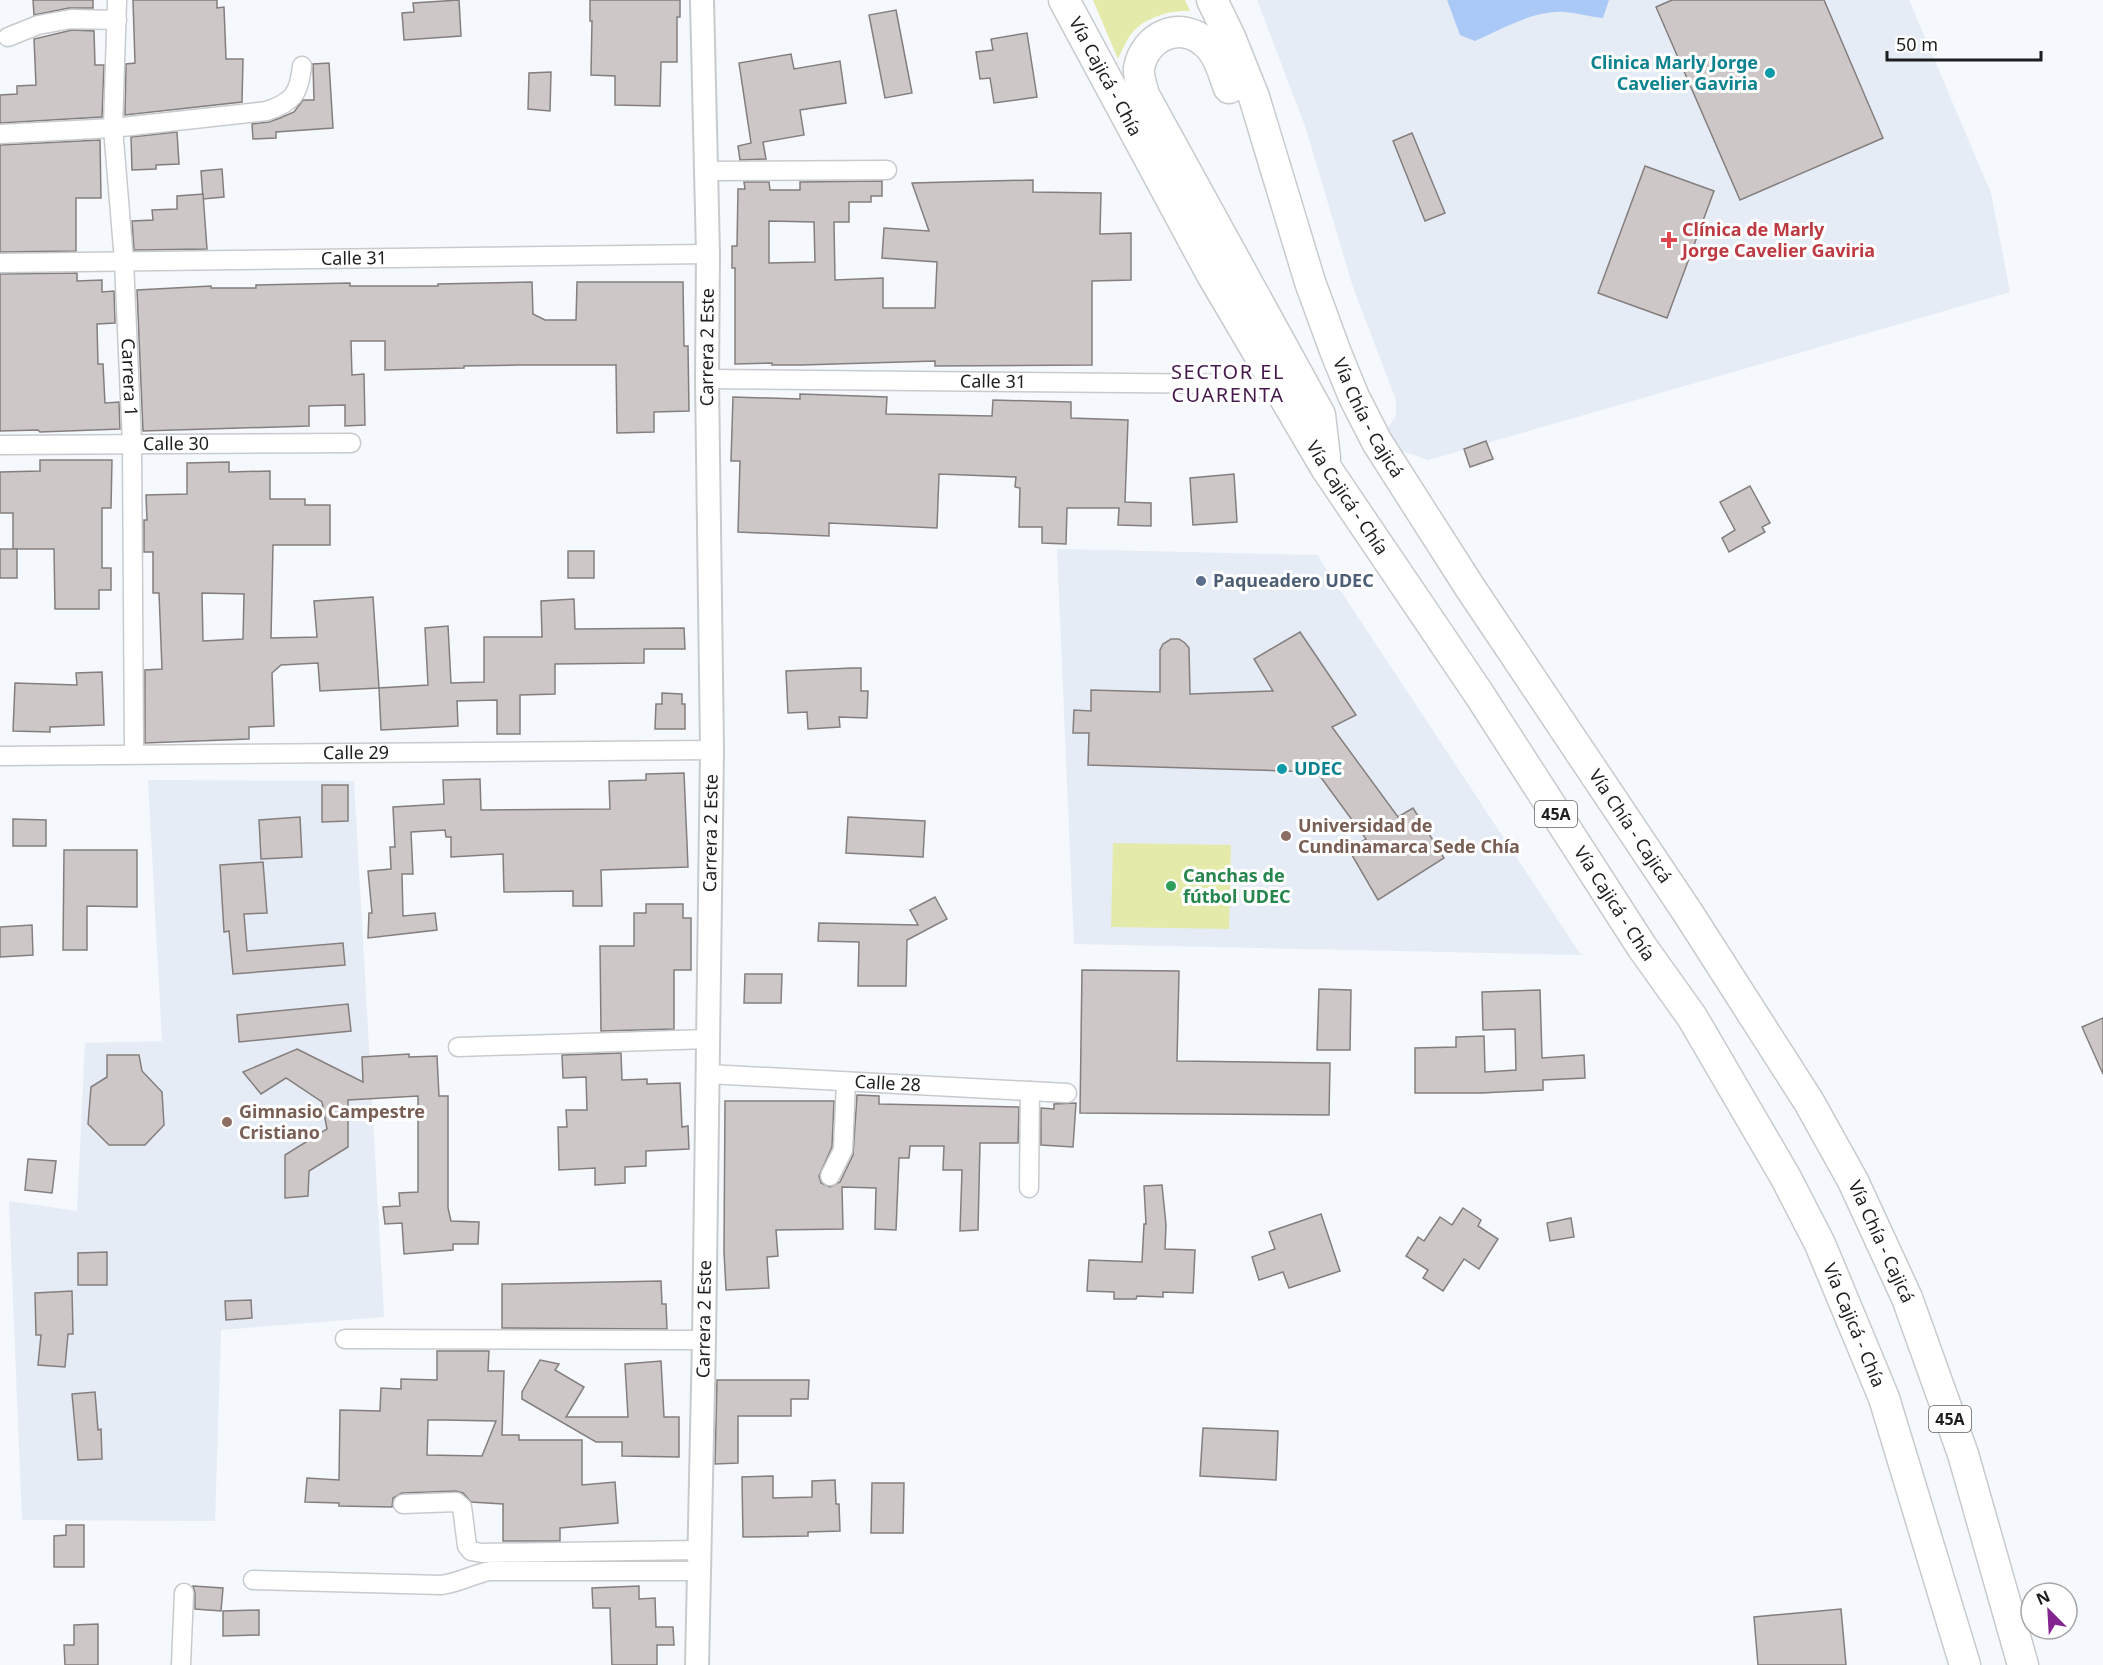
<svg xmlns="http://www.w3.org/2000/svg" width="2103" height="1665" viewBox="0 0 2103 1665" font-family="'Noto Sans',sans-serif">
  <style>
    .built { fill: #e5ecf6 }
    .green { fill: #e4eaa9 }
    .water { fill: #abc9f7 }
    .building { fill: #cdc8c7; stroke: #847f7e; stroke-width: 1.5; fill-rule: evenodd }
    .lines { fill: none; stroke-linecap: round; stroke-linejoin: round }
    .minor-casing { stroke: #c8cbce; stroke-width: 21 }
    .tertiary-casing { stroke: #c8cbce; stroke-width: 26 }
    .trunk-casing { stroke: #c8cbce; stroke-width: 33 }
    .minor { stroke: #fff; stroke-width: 18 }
    .tertiary { stroke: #fff; stroke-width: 22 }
    .trunk { stroke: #fff; stroke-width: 30 }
    .culture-dot { fill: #0f9aa8; stroke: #fff; stroke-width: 2 }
    .health-dot { fill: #e0444e; stroke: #fff; stroke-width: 2 }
    .service-dot { fill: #5c6f8a; stroke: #fff; stroke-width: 2 }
    .education-dot { fill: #8d6e63; stroke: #fff; stroke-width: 2 }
    .leisure-dot { fill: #2e9e5b; stroke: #fff; stroke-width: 2 }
    .labels { text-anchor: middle; stroke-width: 6; stroke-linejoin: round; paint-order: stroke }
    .shield { fill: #fff; stroke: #616262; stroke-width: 1.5 }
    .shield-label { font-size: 16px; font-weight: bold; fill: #1d1e1f }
    .culture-label { font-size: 18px; font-weight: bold; fill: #0d838f; stroke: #fff; text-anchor: end }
    .street-label { font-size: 18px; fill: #1d1e1f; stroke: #fff }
    .health-label { font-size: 18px; font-weight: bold; fill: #be3a42; stroke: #fff; text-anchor: start }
    .service-label { font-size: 18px; font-weight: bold; fill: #4e5e75; stroke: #fff; text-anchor: start }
    .education-label { font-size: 18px; font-weight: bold; fill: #785e54; stroke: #fff; text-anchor: start }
    .leisure-label { font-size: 18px; font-weight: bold; fill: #27864d; stroke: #fff; text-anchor: start }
    .neighbourhood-label { font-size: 20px; letter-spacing: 1.5px; fill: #45194b; stroke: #fff }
  </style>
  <rect width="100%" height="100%" fill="#f5f8fc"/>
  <g class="built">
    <path d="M1257,0H1909L1991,193L2010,292L1428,460L1377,442L1396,416V400L1353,287L1305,126Z"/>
    <path d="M1057,549L1317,555L1581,955L1074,944Z"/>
    <path d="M148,780L354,781L384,1317L221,1330L215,1521L22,1520L9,1201L77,1211L85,1043L162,1041Z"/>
  </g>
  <g class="green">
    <path d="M1093,0H1185L1190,11C1171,10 1145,17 1132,33C1126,40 1122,51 1118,59Z"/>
    <path d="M1113,843L1231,845L1229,929L1111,927Z"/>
  </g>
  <path class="water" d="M1447,0H1609L1603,18C1590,17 1578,13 1565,12C1534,10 1502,29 1475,41L1460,35Z"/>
  <g class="building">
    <path d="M33,0H93V8H69L34,15Z"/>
    <path d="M133,0H217V8L224,7L226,59H243L242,102L125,115L126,64L135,63Z"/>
    <path d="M459,0L461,36L404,40L402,13L414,12L413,3Z"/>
    <path d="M590,0H680V17H677V62H661L660,106L615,105V76L591,75L592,21H590Z"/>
    <path d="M1672,0H1824L1883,138L1740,200L1656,7Z"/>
    <path d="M896,10L912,93L885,98L869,15Z"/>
    <path d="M72,30L94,31L95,65H104L102,117L0,123V95L17,94V86L36,85L34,39Z"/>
    <path d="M1027,33L1037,97L994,103L990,78L980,79L976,52L993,50L991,39Z"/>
    <path d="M791,54L794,69L840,61L846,103L800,110L804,135L763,142L766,159L740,160L738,146L751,143L739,63Z"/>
    <path d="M329,63L333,128L276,132V138L253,139L252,124L269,122L280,118L294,112L303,100H314L313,64Z"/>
    <path d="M551,72L550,111L528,109L529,73Z"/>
    <path d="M177,132L179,164L156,165V169L132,170L131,137Z"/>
    <path d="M1412,133L1445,213L1425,221L1393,141Z"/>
    <path d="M100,140L101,198H76V251L0,252V145Z"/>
    <path d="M1645,166L1714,191L1667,318L1598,293Z"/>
    <path d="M222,169L224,197L203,199L201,171Z"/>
    <path d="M1033,180V192L1101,193L1100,234L1131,233V280L1092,281V365L935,366V361L801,365H772V363L735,364V268H732V246H737L738,189H745L744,182H769L770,190H800V182L882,181V196H871V202H849V222H834L835,280L883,278V308H935L937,262L882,258L884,228L929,231L912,183ZM769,221L814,222L815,262L769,263Z"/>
    <path d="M203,194L207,249L134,250L132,221L153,220L152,210L177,209V196Z"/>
    <path d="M77,273V281L102,280V292L114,291L115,323L97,324L98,364H103L105,403L119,402L120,429L40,432L38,430L0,431V274Z"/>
    <path d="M532,282L533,314L545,320H576L577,282H683L684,346H688L689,411L654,412V432L617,433L616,365H518L464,366V368L385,370V341H351L352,375L364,374L365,425L345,426V405L309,406V426L143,431L137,290L211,286V288H256V285L350,283V286H438V284Z"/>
    <path d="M800,394L887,397L886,414L992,416L993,400L1071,402V418L1128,420L1125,502L1151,503V526L1118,525L1119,508H1067L1066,544L1042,543V527H1019L1020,488L1015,487L1016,477L939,474L937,528L829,523V536L738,532L740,461H731L733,397L800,399Z"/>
    <path d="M1486,441L1493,459L1470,467L1464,449Z"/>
    <path d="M40,460H112L111,508H102V568H111V590H99V609H55L54,549H13V513H0V472L40,471Z"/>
    <path d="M229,462V472L270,471V499H305V505H330V545H273L271,638L317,637L314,601L373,597L379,688L320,691L318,663L281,665L272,673L274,726L249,727V739L145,743V670L162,669L159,593H153V552H144V520H147L146,495L187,494V463ZM202,593L244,594L243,639L203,641Z"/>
    <path d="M1234,474L1237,522L1193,525L1190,478Z"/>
    <path d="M1750,486L1770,523L1762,527L1765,532L1729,552L1722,538L1735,530L1720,502Z"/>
    <rect x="0" y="549" width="17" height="29"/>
    <rect x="568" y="551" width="26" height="27"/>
    <path d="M574,599L575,629L684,628L685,649H644V663L555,664V694L520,695V734H497V700L457,701L458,726L381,730L379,688L428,685L425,628L448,626L451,683L484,682V637H542L541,601Z"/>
    <path d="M1300,632L1356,715L1332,727L1398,817L1413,808L1444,858L1378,900L1349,850L1366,839L1317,772L1088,765L1089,733H1073L1074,710L1091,711V690L1160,692V650L1163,644L1171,639H1179L1185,643L1189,648L1190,694L1273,691L1254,659Z"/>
    <path d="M852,668H861V691H868L867,718L839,717L840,727L808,729L807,712L788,713L786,671Z"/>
    <path d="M102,672L104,725L50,727V732L13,731L15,683L77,685L76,673Z"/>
    <path d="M662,693L682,694V704H685V729H655L656,704H662Z"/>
    <path d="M684,773L688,867L601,870L602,906H573V891L504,892L503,854L451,857V837H446L445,830L411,832L413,874H402L403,916L435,913L437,930L368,938L369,913H372L368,871L391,869L390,847H395L393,807L444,804L443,780L480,779L481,810L610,809L609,781L646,780V774Z"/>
    <path d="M322,785H348V821L322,822Z"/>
    <path d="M300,817L302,857L261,859L259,820Z"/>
    <path d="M848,817L925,821L923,857L846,853Z"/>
    <path d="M13,819L46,820V846H13Z"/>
    <path d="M64,850H137V907L87,906V950H63Z"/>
    <path d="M263,862L267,913L244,914L247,951L343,943L345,965L233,974L229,931L224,932L220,865Z"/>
    <path d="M935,897L947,919L907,940L906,986H858L859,942L818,941L819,923L918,925L910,910Z"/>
    <path d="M646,904H683V918H691V970H674V1029L601,1031L600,946H634V913H646Z"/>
    <path d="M32,925L33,955L0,957V927Z"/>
    <path d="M1082,970L1179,971L1177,1061L1330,1063L1329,1115L1080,1113Z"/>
    <path d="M745,974H782L781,1003H744Z"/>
    <path d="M1319,989L1351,990L1350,1050H1317Z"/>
    <path d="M1540,990L1542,1058L1584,1055L1585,1078L1543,1080V1090L1481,1093H1415V1048L1456,1047V1037L1484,1036L1485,1072L1516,1070L1515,1029L1483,1030L1482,992Z"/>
    <path d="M348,1004L351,1031L239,1042L237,1015Z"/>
    <path d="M2103,1018V1074L2082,1027Z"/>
    <path d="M297,1049L363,1082L362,1057L409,1054V1057L437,1056L439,1096H448V1208L451,1221L479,1222L478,1244H453V1250L404,1254L402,1223L385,1224L383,1207L400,1206L399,1193L418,1192V1096L348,1100V1147L309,1171L308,1196L285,1198V1155L327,1129L322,1102L286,1078L261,1094L243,1072Z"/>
    <path d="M621,1053L622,1080L647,1079V1084L680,1083L682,1127L688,1126L689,1149L646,1151V1166L625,1167V1183L595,1185V1168L559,1170L558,1127H567L566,1110H587L586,1077L563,1078L562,1055Z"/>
    <path d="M107,1055H139L142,1071L162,1092L164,1125L145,1145H109L88,1124L91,1087L107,1077Z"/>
    <path d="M857,1095L879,1096V1104L1019,1107L1018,1143H980L978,1230L960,1231L962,1170H943L944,1146H910L909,1158H899L896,1230L875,1229L876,1188L842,1187L843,1229L776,1230L778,1256L767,1257L769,1288L726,1290L724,1252L725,1101H834L832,1147L819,1176L821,1183L830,1187L840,1182L853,1155Z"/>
    <path d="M1076,1103L1073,1147L1041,1145V1108L1054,1109V1104Z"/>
    <path d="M28,1159L56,1161L52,1193L25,1190Z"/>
    <path d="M1162,1185L1166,1225L1165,1249L1195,1250L1193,1293L1163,1292V1297L1137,1296L1136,1299H1114V1292L1087,1291L1089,1260L1142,1262L1144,1224H1146L1144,1186Z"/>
    <path d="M1463,1208L1481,1220L1478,1226L1498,1239L1479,1269L1464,1259L1443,1291L1423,1278L1428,1270L1406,1256L1418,1237L1424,1241L1440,1217L1452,1225Z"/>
    <path d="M1321,1214L1340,1271L1289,1288L1283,1272L1259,1280L1252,1257L1275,1249L1269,1232Z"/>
    <path d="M1571,1218L1574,1237L1550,1241L1547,1223Z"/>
    <path d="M107,1252V1285H78V1253Z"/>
    <path d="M661,1281L662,1304H666L667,1329L502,1328V1284Z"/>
    <path d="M72,1291L73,1334H68L65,1367L38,1365L41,1335H36L35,1293Z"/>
    <path d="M251,1300L252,1318L226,1320L225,1301Z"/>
    <path d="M437,1351H489L488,1371H504L502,1435H519V1440H582V1485L615,1482L618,1523L560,1528V1541H503V1504L471,1502L463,1493L456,1491L402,1493L393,1498L392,1507L339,1506V1503L305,1502L307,1478L339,1480L340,1410L380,1411L381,1388L401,1389V1379L437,1380ZM428,1420H444L496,1421L482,1456L427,1455Z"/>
    <path d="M540,1360L559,1364L555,1370L584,1387L566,1417H628L625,1364L661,1361L664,1417H679V1457L622,1456V1442H596L522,1399V1392Z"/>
    <path d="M717,1380H809L808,1399H791V1416H738V1463L715,1464Z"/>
    <path d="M95,1392L98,1430L101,1429L102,1459L78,1460L72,1394Z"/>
    <path d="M1203,1428L1278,1431L1276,1480L1200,1476Z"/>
    <path d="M773,1476V1498L812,1497V1481L835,1480L836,1504H839L840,1531L808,1532V1536L743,1537L742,1477Z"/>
    <path d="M872,1483H904L903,1533H871Z"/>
    <path d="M66,1525H84V1567H54V1536L66,1535Z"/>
    <path d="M193,1586L223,1588L221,1611L195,1609V1593Z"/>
    <path d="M639,1586V1599L655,1598L656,1627H673L674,1645H657V1665H612L610,1608H593L592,1588Z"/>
    <path d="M1841,1609L1846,1665H1758L1754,1617Z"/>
    <path d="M259,1610V1635L223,1636V1611Z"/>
    <path d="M98,1624V1665H65L64,1645H74V1625Z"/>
  </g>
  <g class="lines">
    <defs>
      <g id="minor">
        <path id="s1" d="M117,0L113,128L124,261L132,443L134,754"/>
        <path d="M8,37L38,25L71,19L117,20"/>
        <path d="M0,134L113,128L267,111C293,102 299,94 302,66"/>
        <path d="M706,171L887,170"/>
        <path id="s2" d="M0,263L708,254"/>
        <path id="s3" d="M707,379L1237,384L1279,391"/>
        <path id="s4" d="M0,445L351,443"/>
        <path id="s5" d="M0,756L712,750"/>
        <path d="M458,1047L708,1039"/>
        <path id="s6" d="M708,1074L1067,1093"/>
        <path d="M830,1176L843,1150L846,1082"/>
        <path d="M1029,1188L1030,1091"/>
        <path d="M345,1339L704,1340"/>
        <path d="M403,1504L456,1502L462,1507L467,1546L471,1551L482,1553L699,1550"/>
        <path d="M253,1580L441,1585C459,1583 473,1574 490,1571H699"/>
        <path d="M181,1665L184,1593"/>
      </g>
      <g id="tertiary">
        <path id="s7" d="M697,1665L704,1340L712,750L707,379L708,254L702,0"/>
      </g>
      <g id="trunk">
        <path id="s8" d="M1064,0L1211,273L1326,468L1479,694L1642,947L1692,1017L1786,1178L1820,1244L1884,1398L1965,1665"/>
        <path id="s9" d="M1212,0L1230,37L1254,97L1310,282L1336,353L1354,397L1377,442L1469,586L1688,913L1809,1102L1853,1181L1907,1298L1963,1454L2023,1665"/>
        <path d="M1229,88C1223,73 1219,54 1206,43C1180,20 1145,36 1139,68C1138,76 1142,87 1144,95L1320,415L1325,458"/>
      </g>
    </defs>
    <use href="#minor" class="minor-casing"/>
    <use href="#tertiary" class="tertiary-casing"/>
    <use href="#trunk" class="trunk-casing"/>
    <use href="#minor" class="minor"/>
    <use href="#tertiary" class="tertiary"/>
    <use href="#trunk" class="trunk"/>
  </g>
  <g class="culture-dot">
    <circle cx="1770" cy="73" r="6"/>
    <circle cx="1282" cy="769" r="6"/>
  </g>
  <path class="health-dot" d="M1666 231h6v6h6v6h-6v6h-6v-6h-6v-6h6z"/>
  <circle class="service-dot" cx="1201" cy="581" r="6"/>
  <g class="education-dot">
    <circle cx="1286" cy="836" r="6"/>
    <circle cx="227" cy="1122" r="6"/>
  </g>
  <circle class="leisure-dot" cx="1171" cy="886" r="6"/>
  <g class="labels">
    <g class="shield">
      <rect x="1535" y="801" width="42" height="26" rx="4.5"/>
      <rect x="1929" y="1406" width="42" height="26" rx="4.5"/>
    </g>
    <g class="shield-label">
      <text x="1556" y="820">45A</text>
      <text x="1950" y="1425">45A</text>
    </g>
    <g class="culture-label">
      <text x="1758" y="69">Clinica Marly Jorge<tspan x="1758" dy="21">Cavelier Gaviria</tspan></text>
      <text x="1294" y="775" text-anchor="start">UDEC</text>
    </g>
    <g class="street-label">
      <text dy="6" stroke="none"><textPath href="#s8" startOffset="87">Vía Cajicá - Chía</textPath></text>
      <text dy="6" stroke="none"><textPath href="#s2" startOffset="354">Calle 31</textPath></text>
      <text dy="6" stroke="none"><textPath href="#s7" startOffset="1318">Carrera 2 Este</textPath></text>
      <text dy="6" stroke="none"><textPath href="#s1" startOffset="378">Carrera 1</textPath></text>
      <text dy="6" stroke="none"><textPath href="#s3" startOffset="286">Calle 31</textPath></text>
      <text dy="6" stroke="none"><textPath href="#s9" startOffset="447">Vía Chía - Cajicá</textPath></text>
      <text dy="6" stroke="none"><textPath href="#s4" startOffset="176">Calle 30</textPath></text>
      <text dy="6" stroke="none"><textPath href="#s8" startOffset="573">Vía Cajicá - Chía</textPath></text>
      <text dy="6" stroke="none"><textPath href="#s5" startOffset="356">Calle 29</textPath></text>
      <text dy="6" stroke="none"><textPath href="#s9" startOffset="933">Vía Chía - Cajicá</textPath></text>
      <text dy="6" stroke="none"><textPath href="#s7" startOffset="832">Carrera 2 Este</textPath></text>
      <text dy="6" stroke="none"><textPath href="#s8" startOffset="1059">Vía Cajicá - Chía</textPath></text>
      <text dy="6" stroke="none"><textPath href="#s6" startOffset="180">Calle 28</textPath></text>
      <text dy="6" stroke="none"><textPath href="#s9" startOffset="1419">Vía Chía - Cajicá</textPath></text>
      <text dy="6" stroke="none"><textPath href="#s7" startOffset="346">Carrera 2 Este</textPath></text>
      <text dy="6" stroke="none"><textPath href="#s8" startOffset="1545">Vía Cajicá - Chía</textPath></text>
    </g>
    <g class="health-label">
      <text x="1682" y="236">Clínica de Marly<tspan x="1682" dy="21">Jorge Cavelier Gaviria</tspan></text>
    </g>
    <g class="service-label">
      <text x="1213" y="587">Paqueadero UDEC</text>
    </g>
    <g class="education-label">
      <text x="1298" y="832">Universidad de<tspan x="1298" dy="21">Cundinamarca Sede Chía</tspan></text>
      <text x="239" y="1118">Gimnasio Campestre<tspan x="239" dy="21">Cristiano</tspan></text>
    </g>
    <g class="leisure-label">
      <text x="1183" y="882">Canchas de<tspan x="1183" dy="21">fútbol UDEC</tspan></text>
    </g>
    <g class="neighbourhood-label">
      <text x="1228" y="379">SECTOR EL<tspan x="1228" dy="23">CUARENTA</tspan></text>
    </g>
  </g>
  <g transform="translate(2049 1611) rotate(336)"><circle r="28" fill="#ffffff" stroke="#a5a5a5" stroke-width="1.5"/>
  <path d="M0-4.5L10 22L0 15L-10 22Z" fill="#83248f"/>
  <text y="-9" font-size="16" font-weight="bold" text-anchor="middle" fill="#1d1e1f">N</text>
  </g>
  <path d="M1887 51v9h154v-9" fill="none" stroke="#1d1e1f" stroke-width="3"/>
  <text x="1896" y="51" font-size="18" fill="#1d1e1f" stroke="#ffffff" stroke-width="4.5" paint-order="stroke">50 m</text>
</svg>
